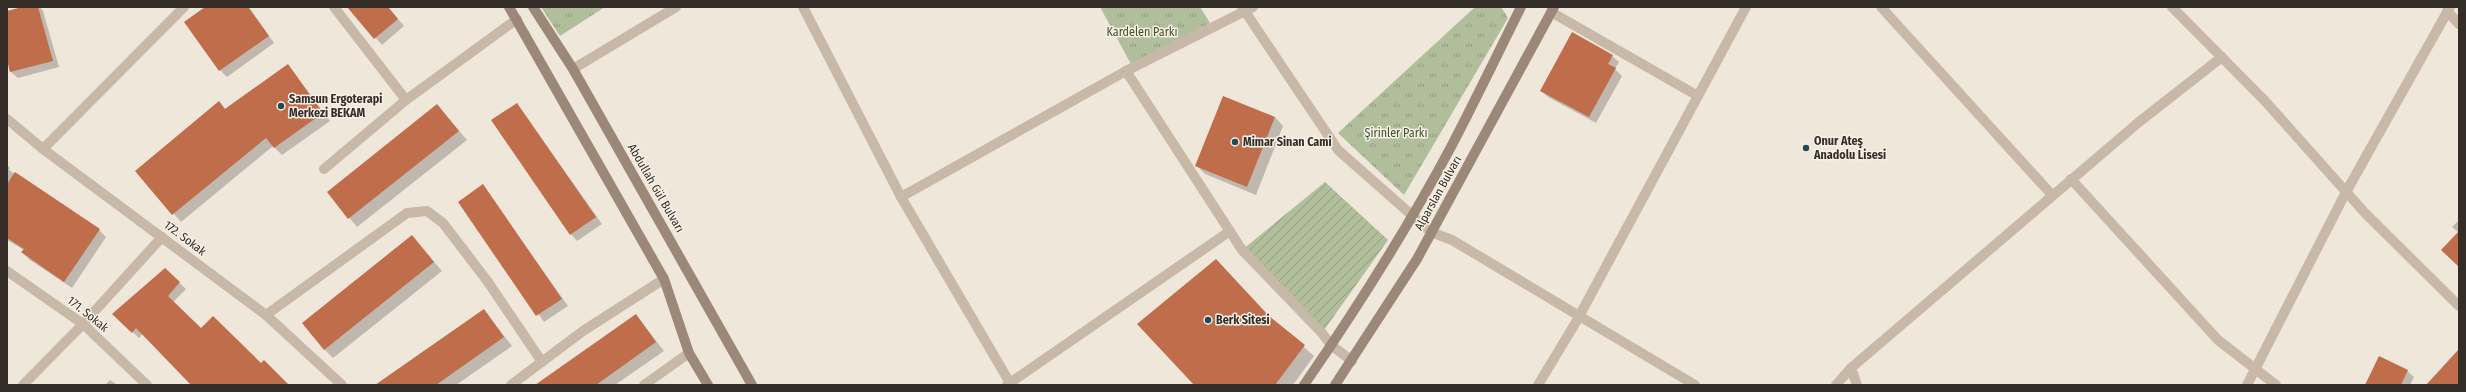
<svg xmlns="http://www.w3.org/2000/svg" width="2466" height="392" viewBox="0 0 2466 392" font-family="'Fira Sans Condensed',sans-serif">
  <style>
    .park { fill: url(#park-tufts) }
    .garden { fill: url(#garden-furrows) }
    .shadow { fill: #0003 }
    .building { fill: #bf6d4b }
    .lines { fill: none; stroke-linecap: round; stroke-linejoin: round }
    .minor { stroke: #c7b8a8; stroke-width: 10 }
    .secondary { stroke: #9b8879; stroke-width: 10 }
    .poi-dot { fill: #204d54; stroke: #f8f1e7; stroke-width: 1.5 }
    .labels { text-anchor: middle; stroke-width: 3; stroke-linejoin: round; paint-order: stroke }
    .park-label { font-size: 12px; fill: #42512d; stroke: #f8f1e7 }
    .poi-label { font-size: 12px; font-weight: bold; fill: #352d28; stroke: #f8f1e7; text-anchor: start }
    .street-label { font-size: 12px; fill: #352d28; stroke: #f8f1e7 }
  </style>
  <defs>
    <pattern id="park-tufts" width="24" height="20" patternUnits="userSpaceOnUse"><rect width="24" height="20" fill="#b1be9c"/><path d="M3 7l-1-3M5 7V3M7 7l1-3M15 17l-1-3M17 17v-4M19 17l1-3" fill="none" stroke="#919b7f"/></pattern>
    <pattern id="garden-furrows" width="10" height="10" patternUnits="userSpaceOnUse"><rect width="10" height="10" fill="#b1be9c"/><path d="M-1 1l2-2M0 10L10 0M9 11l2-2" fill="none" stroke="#919b7f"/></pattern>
  </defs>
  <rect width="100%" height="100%" fill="#f0e7db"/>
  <g class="park">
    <path d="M541,7H605L560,36Z"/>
    <path d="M1100,7H1200L1210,23L1132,66Z"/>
    <path d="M1475,7H1501L1508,18L1404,195L1338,133Z"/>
  </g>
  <path class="garden" d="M1325,182L1388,240L1322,333L1242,250Z"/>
  <g class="shadow">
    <path d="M26,7H40L43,11L59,67L18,78L11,72L7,57V12Z"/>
    <path d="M206,7H249L274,43L227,77L220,70Z"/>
    <path d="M349,7H388L404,26L382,45Z"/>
    <path d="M1612,56L1619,62L1615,69L1622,76L1596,123L1548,97L1541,90Z"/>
    <path d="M288,65L330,121L282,155L273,146L181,222L136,171Z"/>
    <path d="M517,104L602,224L577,241L571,234Z"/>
    <path d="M437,105L467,140L357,227L328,192Z"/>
    <path d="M1275,117L1283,126L1256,195L1205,174L1196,165Z"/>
    <path d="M7,165L10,168L9,170L99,230L106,237L72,288L30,260L22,252L24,250L7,240Z"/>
    <path d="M483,186L568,306L544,322L459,202Z"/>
    <path d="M2459,220V266V233L2452,227Z"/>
    <path d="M412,236L442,271L333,358L324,349Z"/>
    <path d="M165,269L186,289L173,302L201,329L261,365L287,385H194L143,334L139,338L114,314Z"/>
    <path d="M484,310L512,346L456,385H377Z"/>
    <path d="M636,315L664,351L615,385H537Z"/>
    <path d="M1272,319L1314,356L1293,385H1196Z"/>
    <path d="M2407,371L2414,377L2410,385H2366Z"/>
    <path d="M110,380L117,385H105Z"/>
  </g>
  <g class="building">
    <path d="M22,7H38L53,61L10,72L7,60V11Z"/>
    <path d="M205,7H248L269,36L219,71L184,22Z"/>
    <path d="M347,7H388L398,19L374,39Z"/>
    <path d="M1572,32L1613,55L1608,64L1616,68L1589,117L1540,91Z"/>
    <path d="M288,64L323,113L274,148L266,138L172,215L135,171L219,101L225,109Z"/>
    <path d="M1223,96L1275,117L1247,187L1195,166Z"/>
    <path d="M517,103L596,217L570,235L491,120Z"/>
    <path d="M437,104L459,131L348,219L327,192Z"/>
    <path d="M15,172L100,229L64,282L21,252L24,249L7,238V184Z"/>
    <path d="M483,184L562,299L536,316L458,202Z"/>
    <path d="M2459,231V267L2441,250Z"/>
    <path d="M412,235L434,262L324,350L302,323Z"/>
    <path d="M1216,259L1269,316L1305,345L1275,385H1194L1137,324Z"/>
    <path d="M165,268L180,282L168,296L201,328L213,316L261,363L264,360L289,385H191L136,328L132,333L112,314Z"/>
    <path d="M484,309L504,337L436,385H375Z"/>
    <path d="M636,314L656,342L596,385H535Z"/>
    <path d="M2459,349V385H2426Z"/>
    <path d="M2379,356L2408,370L2401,385H2365Z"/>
  </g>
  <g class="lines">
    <g class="minor">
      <path d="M334,7L406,100"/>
      <path d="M803,7L901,197L1010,383"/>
      <path d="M1242,7L1338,150L1431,232L1452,240L1695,385"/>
      <path d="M1253,7L1126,71L1242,250L1322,333L1331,345L1352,361"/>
      <path d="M1881,7L2052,195"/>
      <path d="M2172,7L2265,101L2365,213L2459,306"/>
      <path d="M2447,11L2459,24"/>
      <path d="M1551,12L1698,96"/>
      <path d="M573,69L676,7"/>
      <path d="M7,119L43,149L266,315L342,385"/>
      <path d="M43,149L184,7"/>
      <path d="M324,169L406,100L517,19"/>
      <path d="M2071,179L2218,340L2276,385"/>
      <path d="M901,197L1126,71"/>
      <path d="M7,271L83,324L147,385"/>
      <path d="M266,315L407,213L427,211L443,223L488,282L542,362"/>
      <path d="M1851,368L1857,385"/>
      <path d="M23,385L83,324L162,237"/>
      <path d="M511,385L583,331L664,279"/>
      <path d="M644,385L689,353"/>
      <path d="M1007,385L1230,231"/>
      <path d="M1538,385L1576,322L1746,7"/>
      <path d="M1836,385L1851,368L2139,122L2222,57"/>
      <path d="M2247,385L2346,192L2450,7"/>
    </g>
    <g class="secondary">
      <path d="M509,7L664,279L689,353L708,385"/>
      <path d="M533,7L573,69L752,385"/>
      <path d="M1304,385C1357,308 1408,228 1452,145C1476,99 1498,53 1521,7"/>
      <path d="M1335,385L1417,259L1554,7"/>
    </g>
  </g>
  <g class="poi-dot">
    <circle cx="281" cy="106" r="4"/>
    <circle cx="1235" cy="142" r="4"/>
    <circle cx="1806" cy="148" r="4"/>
    <circle cx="1208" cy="320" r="4"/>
  </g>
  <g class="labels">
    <g class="park-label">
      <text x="1142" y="36">Kardelen Parkı</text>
      <text x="1396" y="137">Şirinler Parkı</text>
    </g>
    <g class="poi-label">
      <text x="289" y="103">Samsun Ergoterapi<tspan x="289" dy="14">Merkezi BEKAM</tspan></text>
      <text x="1814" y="145">Onur Ateş<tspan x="1814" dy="14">Anadolu Lisesi</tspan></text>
      <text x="1243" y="146">Mimar Sinan Cami</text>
      <text x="1216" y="324">Berk Sitesi</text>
    </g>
    <g class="street-label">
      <text transform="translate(656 188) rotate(60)" y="4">Abdullah Gül Bulvarı</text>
      <text transform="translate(1438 193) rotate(-61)" y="4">Alparslan Bulvarı</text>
      <text transform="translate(185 238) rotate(37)" y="4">172. Sokak</text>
      <text transform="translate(88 314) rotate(39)" y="4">171. Sokak</text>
    </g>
  </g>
  <rect width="2466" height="392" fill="none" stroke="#352d28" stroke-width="16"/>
</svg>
